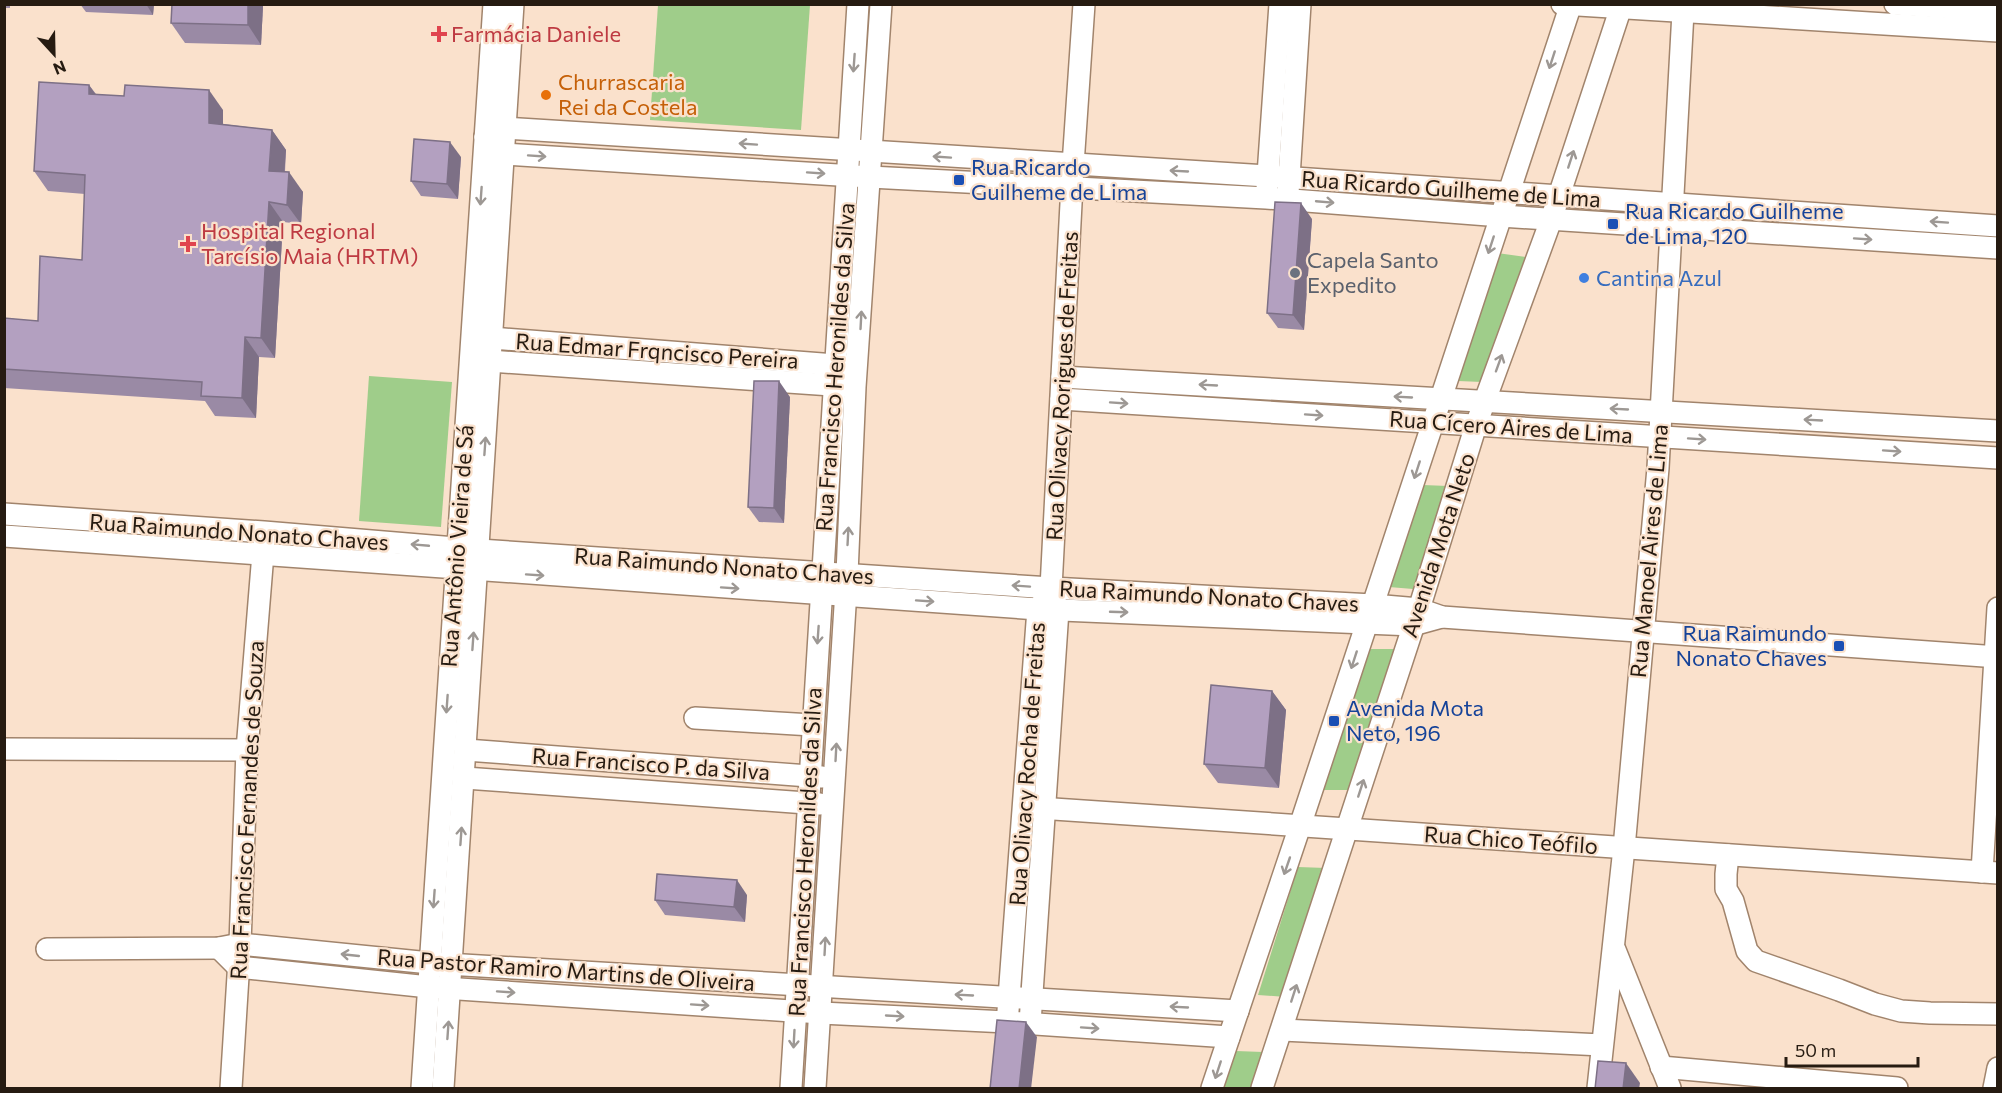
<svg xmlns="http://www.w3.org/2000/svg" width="2002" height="1093" viewBox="0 0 2002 1093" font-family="Commissioner,sans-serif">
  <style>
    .green { fill: #9fcd8a }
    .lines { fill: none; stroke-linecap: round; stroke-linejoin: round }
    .minor-casing { stroke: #a1846c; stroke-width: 24 }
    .minor { stroke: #fff; stroke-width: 21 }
    .wall { fill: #9a8aa5 }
    .shaded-wall { fill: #7d7086 }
    .building { fill: #b3a0c0; stroke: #7d7086; stroke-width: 1.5 }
    .oneway { stroke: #9d9894 }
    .health-dot { fill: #e0444e; stroke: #fae1cc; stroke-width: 2 }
    .food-dot { fill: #e8710a; stroke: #fae1cc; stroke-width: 2 }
    .transit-dot { fill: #1a4fb4; stroke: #fae1cc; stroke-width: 2 }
    .worship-dot { fill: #6b7280; stroke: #fae1cc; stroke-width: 2 }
    .shop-dot { fill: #3f7fe0; stroke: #fae1cc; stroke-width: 2 }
    .labels { text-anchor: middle; stroke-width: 4.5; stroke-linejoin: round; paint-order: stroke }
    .health-label { font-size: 22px; fill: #be3a42; stroke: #fae1cc; text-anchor: start }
    .food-label { font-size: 22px; fill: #c56008; stroke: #fae1cc; text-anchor: start }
    .transit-label { font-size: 22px; fill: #164399; stroke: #fae1cc; text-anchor: start }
    .street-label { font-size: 22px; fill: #261b11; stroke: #fae1cc }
    .worship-label { font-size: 22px; fill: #5b616d; stroke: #fae1cc; text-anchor: start }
    .shop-label { font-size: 22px; fill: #366cbe; stroke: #fae1cc; text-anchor: start }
  </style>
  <rect width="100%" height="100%" fill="#fae1cc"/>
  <g class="green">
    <path d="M658,5H810L801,130L650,120Z"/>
    <path d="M1497,253L1526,257L1482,382L1458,381Z"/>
    <path d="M369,376L452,382L441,527L359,521Z"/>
    <path d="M1423,485L1448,486L1413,589L1389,587Z"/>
    <path d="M1370,649H1396L1352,790H1322Z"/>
    <path d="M1298,867L1326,868L1286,997L1258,995Z"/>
    <path d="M1236,1051L1263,1052L1251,1088H1223Z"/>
  </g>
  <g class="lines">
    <defs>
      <g id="minor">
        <path d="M1562,4L1998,31"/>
        <path d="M1895,4L1998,11"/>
        <path d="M485,137L503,154L870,177L1266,198L1501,216L1998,248"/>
        <path d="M485,137L505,128L1267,176L1998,226"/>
        <path d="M1267,189L1280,4"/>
        <path d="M1288,193L1300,4"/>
        <path d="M492,338L848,366"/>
        <path d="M490,361L846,386"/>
        <path d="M1062,377L1998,431"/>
        <path d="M1061,399L1998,458"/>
        <path d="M4,514L264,532L479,550L1051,588L1373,605L1419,609L1442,617L1998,657"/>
        <path d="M4,536L1038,609L1413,625L1442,617"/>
        <path d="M695,718L812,725"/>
        <path d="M4,749L247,750"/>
        <path d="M466,750L822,777"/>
        <path d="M465,778L820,804"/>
        <path d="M1024,807L1998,873"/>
        <path d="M1728,855L1726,874V889L1733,901L1747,951L1756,961L1839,990L1875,1004L1901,1011L1930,1013L1998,1014"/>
        <path d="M1982,872L1998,608"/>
        <path d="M219,948L238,967L429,987L821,1013L1007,1022L1229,1037"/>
        <path d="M47,949L219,948L240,944L430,963L1238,1011"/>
        <path d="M1615,950L1670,1088"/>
        <path d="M1008,1011L1038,609L1045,599"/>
        <path d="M1030,1023L1058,610L1051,588L1073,165L1084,4"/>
        <path d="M1282,1030L1602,1045"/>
        <path d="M1661,1067L1897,1088"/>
        <path d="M231,1088L240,944L247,750L264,541"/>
        <path d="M422,1088L494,4"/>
        <path d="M443,1088L513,4"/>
        <path d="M791,1088L858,4"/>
        <path d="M815,1088L847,574L855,387L881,4"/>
        <path d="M1212,1088L1300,826L1571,4"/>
        <path d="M1262,1088L1419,609L1476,425L1551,220L1622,4"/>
        <path d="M1598,1088L1624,848L1658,468L1683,12"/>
        <path d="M1994,1088L1998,1068"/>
      </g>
    </defs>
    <use href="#minor" class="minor-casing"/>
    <use href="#minor" class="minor"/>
  </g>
  <g class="wall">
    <rect x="4" y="4" width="6" height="4"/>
    <path d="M80,4H154L153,15L86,12Z"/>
    <path d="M172,4H261L263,6L261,45L185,43L171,23Z"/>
    <path d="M89,85L96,94L223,110V124L272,130L286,150L285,172L303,192L301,224L283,222L275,358L259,357L256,418L215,416L205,401L4,388V318L38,321L82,260L85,194L48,191L34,171Z"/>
    <path d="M461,157L458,199L421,196L411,181Z"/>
    <path d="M1312,219L1304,330L1278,328L1267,313Z"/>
    <path d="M790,397L784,523L759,522L748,507Z"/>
    <path d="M1272,691L1286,710L1279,788L1218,783L1204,764Z"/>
    <path d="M747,895L745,922L665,915L655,900Z"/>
  </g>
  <g class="shaded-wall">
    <path d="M146,4H154L153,15Z"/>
    <path d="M248,4H261L263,6L261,45L248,25Z"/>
    <path d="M89,85L103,105L89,94Z"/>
    <path d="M209,90L223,110V143L209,123Z"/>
    <path d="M272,130L286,150L283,191L269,171Z"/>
    <path d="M450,142L461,157L458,199L447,184Z"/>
    <path d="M289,172L303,192L301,224L287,205Z"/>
    <path d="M269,202L283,222L275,358L261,338Z"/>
    <path d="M1301,203L1312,219L1304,330L1293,315Z"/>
    <path d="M245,337L259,357L256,418L242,398Z"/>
    <path d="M779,381L790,397L784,523L774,508Z"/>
    <path d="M1272,691L1286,710L1279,788L1265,768Z"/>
    <path d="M737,880L747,895L745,922L734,907Z"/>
    <path d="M1026,1022L1037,1037L1031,1089H1019Z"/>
    <path d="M1626,1063L1640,1083L1639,1089H1623Z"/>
  </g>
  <g class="building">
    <path d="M172,4H248V25L171,23Z"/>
    <path d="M39,82L89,85V94L124,96L125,85L209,90V123L272,130L269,171L289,172L287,205L269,202L261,338L245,337L242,398L201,396L202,382L4,369V318L38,321L40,256L82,260L85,175L34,171Z"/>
    <path d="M414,139L450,142L447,184L411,181Z"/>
    <path d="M1275,202L1301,203L1293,315L1267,313Z"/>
    <path d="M754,381H779L774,508L748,507Z"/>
    <path d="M1211,685L1272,691L1265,768L1204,764Z"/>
    <path d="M657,874L737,880L734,907L655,900Z"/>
    <path d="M997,1020L1026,1022L1019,1089H990Z"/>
    <path d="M1598,1061L1626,1063L1623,1089H1595Z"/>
  </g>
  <defs><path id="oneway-shaft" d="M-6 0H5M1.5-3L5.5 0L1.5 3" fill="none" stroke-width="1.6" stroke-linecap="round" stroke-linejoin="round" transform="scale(1.5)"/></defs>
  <g class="oneway">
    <use href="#oneway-shaft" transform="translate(1552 60) rotate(108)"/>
    <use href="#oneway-shaft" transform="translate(854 63) rotate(94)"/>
    <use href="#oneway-shaft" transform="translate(748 144) rotate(-176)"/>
    <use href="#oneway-shaft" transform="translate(537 156) rotate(4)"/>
    <use href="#oneway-shaft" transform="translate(942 157) rotate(-176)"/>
    <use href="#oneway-shaft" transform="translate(1571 159) rotate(-72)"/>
    <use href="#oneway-shaft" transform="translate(1179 171) rotate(-177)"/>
    <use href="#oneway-shaft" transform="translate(816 173) rotate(4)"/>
    <use href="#oneway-shaft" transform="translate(481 196) rotate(94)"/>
    <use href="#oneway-shaft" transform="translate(1325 202) rotate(5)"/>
    <use href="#oneway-shaft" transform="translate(1939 222) rotate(-176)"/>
    <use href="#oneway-shaft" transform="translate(1863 239) rotate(4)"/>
    <use href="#oneway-shaft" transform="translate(1491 245) rotate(108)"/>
    <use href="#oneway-shaft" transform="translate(861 320) rotate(-87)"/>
    <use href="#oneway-shaft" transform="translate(1499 363) rotate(-70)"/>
    <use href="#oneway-shaft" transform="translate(1208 385) rotate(-177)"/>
    <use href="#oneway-shaft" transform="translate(1403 397) rotate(-177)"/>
    <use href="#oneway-shaft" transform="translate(1119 403) rotate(4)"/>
    <use href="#oneway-shaft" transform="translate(1619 409) rotate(-177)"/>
    <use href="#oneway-shaft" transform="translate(1314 415) rotate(4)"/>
    <use href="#oneway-shaft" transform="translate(1813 420) rotate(-177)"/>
    <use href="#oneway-shaft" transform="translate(1697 439) rotate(4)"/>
    <use href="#oneway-shaft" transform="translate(485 446) rotate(-86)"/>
    <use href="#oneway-shaft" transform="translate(1892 451) rotate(4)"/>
    <use href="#oneway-shaft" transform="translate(1417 470) rotate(108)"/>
    <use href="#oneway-shaft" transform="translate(848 536) rotate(-87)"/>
    <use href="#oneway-shaft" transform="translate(420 545) rotate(-175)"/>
    <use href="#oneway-shaft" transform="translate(535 575) rotate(4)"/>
    <use href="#oneway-shaft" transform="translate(1021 586) rotate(-176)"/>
    <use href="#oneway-shaft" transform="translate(730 588) rotate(4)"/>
    <use href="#oneway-shaft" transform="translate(925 601) rotate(4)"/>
    <use href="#oneway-shaft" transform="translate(1119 612) rotate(2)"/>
    <use href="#oneway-shaft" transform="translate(818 635) rotate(94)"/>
    <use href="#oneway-shaft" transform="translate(473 641) rotate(-86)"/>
    <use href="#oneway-shaft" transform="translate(1354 660) rotate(108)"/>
    <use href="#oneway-shaft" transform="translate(447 704) rotate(94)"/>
    <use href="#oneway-shaft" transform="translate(836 752) rotate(-87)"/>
    <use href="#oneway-shaft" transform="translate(1361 788) rotate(-72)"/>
    <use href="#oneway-shaft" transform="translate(461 836) rotate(-86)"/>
    <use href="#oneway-shaft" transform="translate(1287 866) rotate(109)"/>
    <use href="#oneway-shaft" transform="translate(434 899) rotate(94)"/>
    <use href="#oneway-shaft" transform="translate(825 946) rotate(-87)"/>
    <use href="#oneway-shaft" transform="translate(350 955) rotate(-174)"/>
    <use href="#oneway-shaft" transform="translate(506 992) rotate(4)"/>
    <use href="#oneway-shaft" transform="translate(1294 993) rotate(-72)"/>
    <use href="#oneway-shaft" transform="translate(964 995) rotate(-177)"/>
    <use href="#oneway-shaft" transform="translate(700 1005) rotate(4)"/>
    <use href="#oneway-shaft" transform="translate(1179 1007) rotate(-177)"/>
    <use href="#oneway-shaft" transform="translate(895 1016) rotate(3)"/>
    <use href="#oneway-shaft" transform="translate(1090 1028) rotate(4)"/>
    <use href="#oneway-shaft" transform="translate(448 1030) rotate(-86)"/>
    <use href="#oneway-shaft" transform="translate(794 1039) rotate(93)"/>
    <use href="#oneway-shaft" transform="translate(1218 1070) rotate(108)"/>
  </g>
  <g class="health-dot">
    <path d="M436 25h6v6h6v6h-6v6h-6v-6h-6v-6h6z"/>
    <path d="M185 235h6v6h6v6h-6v6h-6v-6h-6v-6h6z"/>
  </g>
  <circle class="food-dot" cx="546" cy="95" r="6"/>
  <g class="transit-dot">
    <rect x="953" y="174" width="12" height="12" rx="3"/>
    <rect x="1607" y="218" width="12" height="12" rx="3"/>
    <rect x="1833" y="640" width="12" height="12" rx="3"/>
    <rect x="1328" y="715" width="12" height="12" rx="3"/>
  </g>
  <circle class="worship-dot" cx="1295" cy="273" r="6"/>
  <circle class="shop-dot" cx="1584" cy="278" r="6"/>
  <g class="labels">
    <g class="health-label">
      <text x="451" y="42">Farmácia Daniele</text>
      <text x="201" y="239">Hospital Regional<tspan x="201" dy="25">Tarcísio Maia (HRTM)</tspan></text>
    </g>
    <g class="food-label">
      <text x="558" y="90">Churrascaria<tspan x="558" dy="25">Rei da Costela</tspan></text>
    </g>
    <g class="transit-label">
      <text x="971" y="175">Rua Ricardo<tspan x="971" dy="25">Guilheme de Lima</tspan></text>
      <text x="1625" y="219">Rua Ricardo Guilheme<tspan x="1625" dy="25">de Lima, 120</tspan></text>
      <text x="1827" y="641" text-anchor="end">Rua Raimundo<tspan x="1827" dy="25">Nonato Chaves</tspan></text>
      <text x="1346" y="716">Avenida Mota<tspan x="1346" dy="25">Neto, 196</tspan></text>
    </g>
    <g class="street-label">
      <text transform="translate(1451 189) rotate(4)" y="8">Rua Ricardo Guilheme de Lima</text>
      <text transform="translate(657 351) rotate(4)" y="8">Rua Edmar Frqncisco Pereira</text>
      <text transform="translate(835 367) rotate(-86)" y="8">Rua Francisco Heronildes da Silva</text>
      <text transform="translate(1062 386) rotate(-87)" y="8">Rua Olivacy Rorigues de Freitas</text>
      <text transform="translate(1511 427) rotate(4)" y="8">Rua Cícero Aires de Lima</text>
      <text transform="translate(239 532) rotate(4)" y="8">Rua Raimundo Nonato Chaves</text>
      <text transform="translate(1438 545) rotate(-72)" y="8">Avenida Mota Neto</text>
      <text transform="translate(457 546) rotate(-86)" y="8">Rua Antônio Vieira de Sá</text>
      <text transform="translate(1649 551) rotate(-85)" y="8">Rua Manoel Aires de Lima</text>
      <text transform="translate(724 566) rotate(4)" y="8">Rua Raimundo Nonato Chaves</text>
      <text transform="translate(1209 596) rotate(3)" y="8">Rua Raimundo Nonato Chaves</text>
      <text transform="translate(651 764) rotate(4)" y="8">Rua Francisco P. da Silva</text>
      <text transform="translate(1027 764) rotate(-86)" y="8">Rua Olivacy Rocha de Freitas</text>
      <text transform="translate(247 810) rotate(-87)" y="8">Rua Francisco Fernandes de Souza</text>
      <text transform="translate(1511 840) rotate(4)" y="8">Rua Chico Teófilo</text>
      <text transform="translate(805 852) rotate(-87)" y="8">Rua Francisco Heronildes da Silva</text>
      <text transform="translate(566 970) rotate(4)" y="8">Rua Pastor Ramiro Martins de Oliveira</text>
    </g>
    <g class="worship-label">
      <text x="1307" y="268">Capela Santo<tspan x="1307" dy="25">Expedito</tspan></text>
    </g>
    <g class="shop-label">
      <text x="1596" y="286">Cantina Azul</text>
    </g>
  </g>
  <rect width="2002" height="1093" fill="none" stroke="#261b11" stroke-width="12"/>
  <g transform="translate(54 54) rotate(158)" stroke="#fae1cc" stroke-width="4.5" paint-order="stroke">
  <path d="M0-4.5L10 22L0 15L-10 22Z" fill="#261b11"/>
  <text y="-9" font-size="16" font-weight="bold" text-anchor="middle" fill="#261b11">N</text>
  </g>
  <path d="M1786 1057v9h132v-9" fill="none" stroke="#261b11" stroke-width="3"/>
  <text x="1795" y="1057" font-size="18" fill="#261b11" stroke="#fae1cc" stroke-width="4.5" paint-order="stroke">50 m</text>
</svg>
